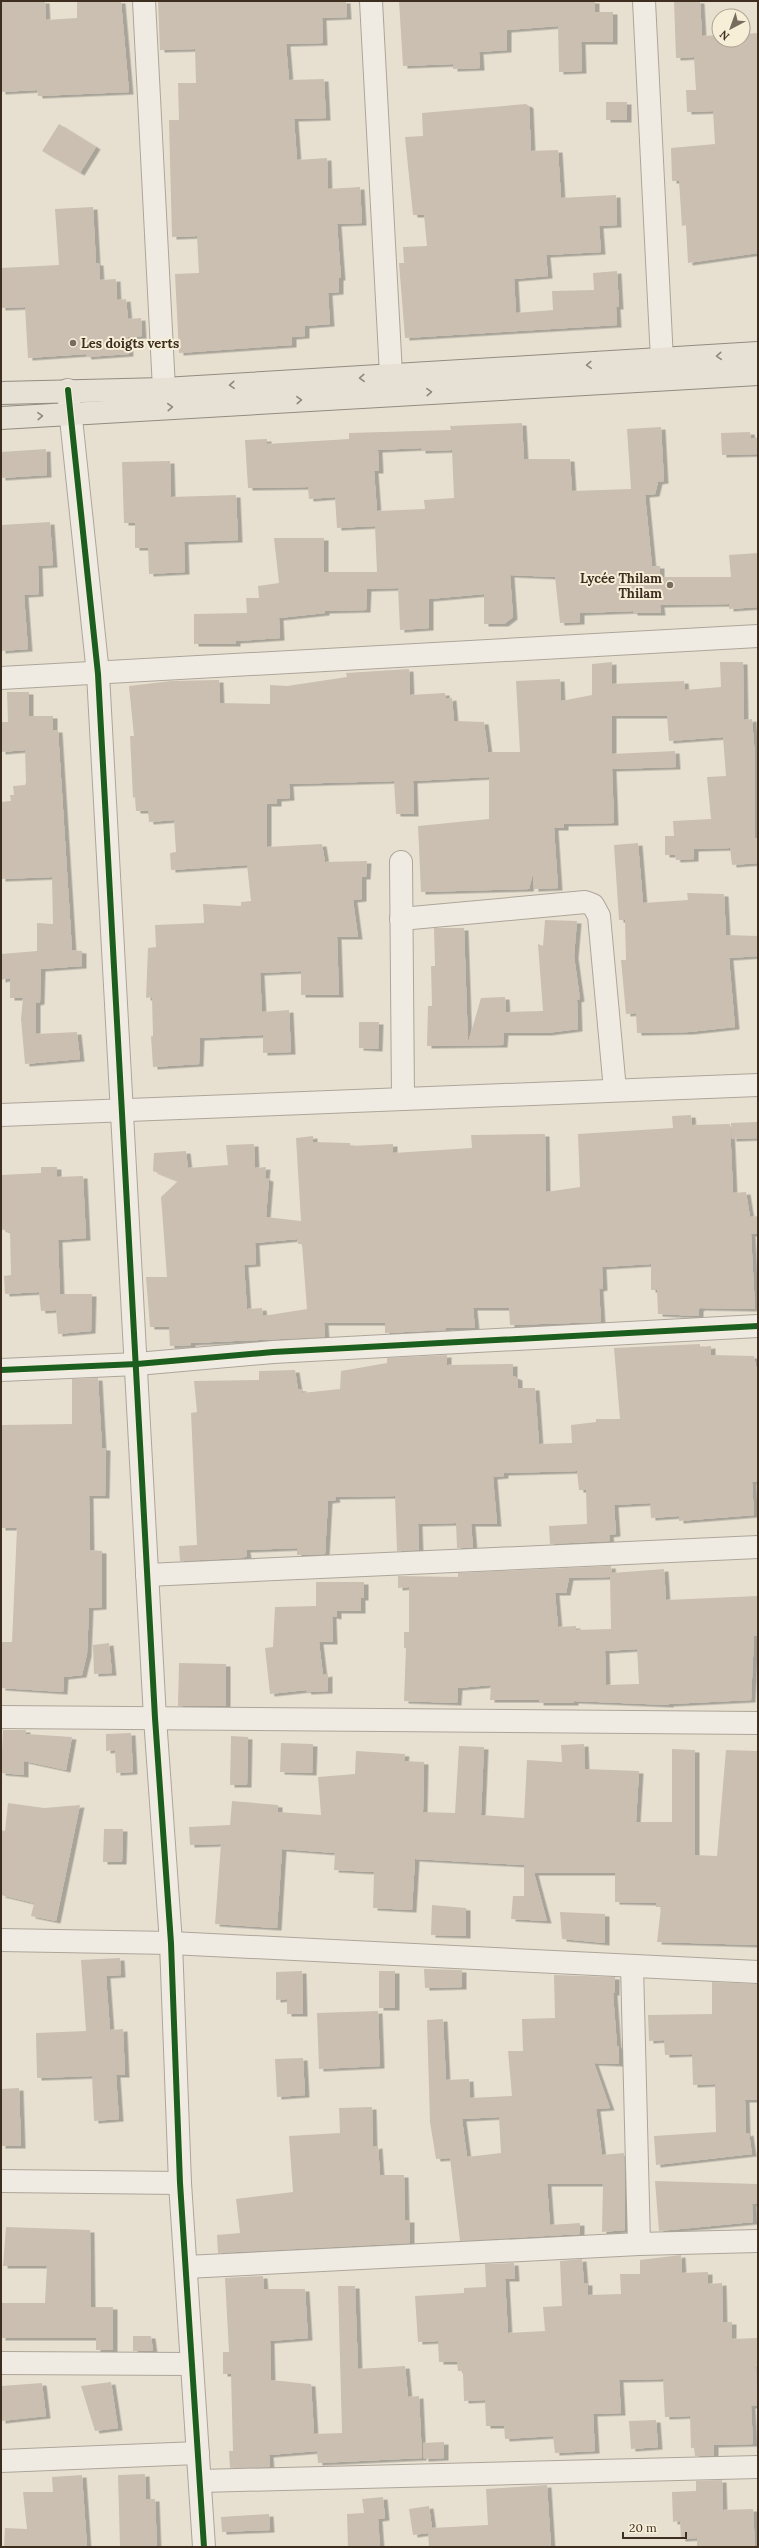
<svg xmlns="http://www.w3.org/2000/svg" width="759" height="2548" viewBox="0 0 759 2548" font-family="Lora,serif">
  <style>
    .building { fill: #cbbfb2; fill-rule: evenodd; filter: url(#shadow) }
    .lines { fill: none; stroke-linecap: round; stroke-linejoin: round }
    .minor-casing { stroke: #ada599; stroke-width: 24 }
    .major-casing { stroke: #928b80; stroke-width: 24 }
    .minor { stroke: #efebe3; stroke-width: 22 }
    .major { stroke: #e6e1d4; stroke-width: 22 }
    .cycleway-casing { stroke: #f7eed8; stroke-width: 8 }
    .cycleway { stroke: #1b5e20; stroke-width: 6 }
    .oneway { stroke: #92887a }
    .poi-dot { fill: #786c5e; stroke: #f7eed8; stroke-width: 1.5 }
    .labels { text-anchor: middle; stroke-width: 4; stroke-linejoin: round; paint-order: stroke }
    .poi-label { font-size: 13px; font-weight: bold; fill: #3d2e20; stroke: #f7eed8; text-anchor: start }
  </style>
  <defs>
    <filter id="shadow"><feDropShadow dx="4.5" dy="2.5" stdDeviation="0" flood-color="#0004"/></filter>
  </defs>
  <rect width="100%" height="100%" fill="#e7e0d1"/>
  <g class="building">
    <path d="M1,1H45L46,20L77,18V1H121L129,92L38,96L37,90L1,92Z"/>
    <path d="M158,1H346L347,17L322,18L323,43L286,44L289,80L324,79L326,118L294,119L297,160L327,158L328,189L360,187L362,223L337,224L341,278H339V292L328,293L330,324L305,326V336L292,337V345L179,353L175,274L199,273L197,236L172,237L169,120H179L178,83H196L195,49L160,50Z"/>
    <path d="M399,1H595V12H613V42H581L582,71L559,72L558,26L507,30V50L479,52L480,68L453,69V64L403,66Z"/>
    <path d="M674,1H700L702,36L719,35V40H743V34L758,33V253L688,263L686,225L682,226L679,181H672L671,148L715,144L713,111L687,112L686,90H696L694,57L676,58Z"/>
    <rect x="606" y="102" width="21" height="18"/>
    <path d="M526,104L529,106L531,151L558,150L561,198L616,195L617,225L599,226L601,252L546,255L548,276L514,279L516,313L553,310L552,291L594,290L593,273L617,271L619,307H616L617,325L405,338L399,263H404L403,247L427,246L424,215H413L405,137L423,136L422,113Z"/>
    <path d="M59,124L96,147L80,173L42,151Z"/>
    <path d="M93,207L96,263H99L100,280L116,279L117,300L126,299L128,319L141,318L142,336L128,337L129,354L87,357L86,354L28,358L25,307L1,308V268L59,265L55,209Z"/>
    <path d="M522,423L524,459H570L572,491L631,489L627,429L661,427L664,481L658,482L655,494L645,495L652,566H660V577H731L729,555L758,553V607L729,609V604L660,605L661,613H633V611L580,613V622L560,623L555,577L510,575L513,617L504,624H484V594L429,599V628L400,630L398,588L367,589L366,610L325,611V613L279,618L280,638L236,641V644H194V614L247,613L246,598H259L258,586L279,583L274,538H324V572H377L375,526L337,528L335,497L309,499L308,487L248,488L245,440L267,439V444L349,439V433L451,430L450,426ZM421,448V451L452,450L454,498L424,500L425,509L377,511L374,471H379L378,450Z"/>
    <path d="M750,432L751,438H758V454L722,455L721,433Z"/>
    <path d="M46,449L47,475L1,478V452Z"/>
    <path d="M170,461L171,497L236,495L238,540L184,542L185,572L149,574L148,548H135V523H124L122,462Z"/>
    <path d="M50,522L53,565L38,566L39,594L24,595L28,649L1,651V525Z"/>
    <path d="M612,662V684L684,681L685,690L721,687L720,662H743L744,720L752,719L755,757V838H758V863L732,865L730,848L694,849V859L676,860L675,855H665V836H674L673,821L711,819L707,777L726,776L723,737L669,741L667,716H612V754L675,751L676,767L612,769L614,823L564,824V828H554L558,888L534,889L533,873L529,889L421,892L418,826L489,819V777L413,781L414,814H396L394,781L289,784L290,798L277,799V804H267V847L322,844L325,862L367,861L366,877H362V899L353,900L358,937H337L339,995H301V971L260,973L262,1012L289,1010L291,1052L263,1053V1035L200,1038L199,1064L153,1067L151,1036H153L152,997L146,998L148,948L156,947L155,925L204,923L203,904L241,906V902L251,901L247,865L171,870L170,853L176,852L174,820L149,822L148,811H136L135,797L133,798L130,736H134L129,686L171,681L219,680L220,703L270,704V685L287,686L347,677L346,673L409,669L410,695L445,693L446,699L452,698L454,721L484,722L488,752H520L516,681L560,679L561,701L592,695V664Z"/>
    <path d="M7,692H29V716H53V730H58L72,950L82,951V966L41,969L40,1002L36,1003V1034L77,1032L80,1059L25,1064L21,1019L23,998H10V978L1,980V954L37,951V923L53,924L52,877L1,879V802L11,801L10,795H14L13,786L25,785L26,782L25,750L1,752V722H8Z"/>
    <path d="M638,843L643,903L688,900L687,893L724,894L726,935L758,936V956L729,958L735,1027L689,1032L637,1033L636,1013L626,1014L621,960H626L625,920H619L614,845Z"/>
    <path d="M545,920L577,921L574,956L580,999L577,1000L578,1029L547,1033H504L503,1045L427,1046L428,1006H432L431,966H435L434,928H464L468,1043L481,998L505,997L506,1012L543,1011L538,944L543,946Z"/>
    <path d="M359,1022H379L378,1049L359,1048Z"/>
    <path d="M691,1115L692,1125L730,1124L733,1193L746,1192L750,1217L758,1216V1234H751L755,1309L701,1308L699,1309V1316L658,1314L657,1290H651V1264L602,1267L603,1288L599,1289L601,1322L510,1325L509,1308H473L475,1328H446V1330L385,1333V1323H324L325,1337L191,1343V1345L170,1346L169,1327H150L146,1277H167L161,1197L178,1181L153,1171L154,1153L186,1151L188,1168L228,1165L226,1145L254,1144L255,1168L266,1167L265,1178L269,1179L266,1217L301,1221L296,1138L313,1136V1142L350,1143V1146L393,1144V1153L472,1148L471,1135L545,1134L546,1192L580,1187L578,1134L673,1128L672,1116ZM297,1239L298,1244H302L307,1309L263,1316L262,1308L247,1309L244,1265L256,1264L255,1243Z"/>
    <path d="M758,1122V1138L732,1139L731,1123Z"/>
    <path d="M41,1167H57V1177L83,1176L86,1238L58,1240L60,1294H92L91,1331L58,1334L56,1310L41,1311L39,1292L5,1294L4,1276L11,1275L10,1232L1,1229V1175L41,1173Z"/>
    <path d="M700,1344V1347L711,1346V1355L754,1356L756,1366H758V1482H752L754,1515L679,1521V1516L651,1518L650,1503L614,1505L616,1534L609,1535L610,1541L550,1544L549,1526L587,1524L586,1490H579L577,1471L504,1473V1476L493,1477L497,1524H471L473,1548H457L456,1523L418,1524L419,1550L397,1551L395,1496L335,1497L336,1500L328,1501L325,1554L297,1555V1548L246,1550L247,1556L242,1558L180,1561L179,1546L197,1545L191,1413L197,1412L194,1381L259,1380V1371L295,1370L298,1389H302V1393L340,1389L341,1371L387,1363V1358L447,1355V1365L513,1364V1376L518,1378V1388H535L539,1444L572,1443L571,1425L596,1422V1419H620L614,1348Z"/>
    <path d="M98,1378L102,1448H106L105,1496H89L90,1550L102,1551V1607L89,1608L87,1654L82,1675L64,1677L63,1692L1,1688V1642H12L17,1528H1V1425L72,1424V1379Z"/>
    <path d="M611,1566L612,1573L664,1569L666,1600L758,1596V1636H754L751,1700L669,1704V1705L574,1701V1703H539V1700H490L491,1685L458,1688L457,1703L404,1701L406,1648H404V1632H409V1587L398,1588V1576L458,1577V1573ZM610,1577L611,1629L576,1630V1626L558,1627L555,1593H566L569,1578ZM637,1649L639,1684L606,1685L605,1651Z"/>
    <path d="M316,1582H364V1598H361V1611H337V1617L332,1616L333,1642H319L323,1675L328,1674V1691L307,1692L306,1690L270,1694L265,1648L273,1647L275,1607L316,1606Z"/>
    <path d="M109,1643L112,1673L94,1674L93,1645Z"/>
    <path d="M179,1663L226,1664V1706H178Z"/>
    <path d="M3,1730H26V1734L72,1737L66,1770L24,1761V1775L1,1773Z"/>
    <path d="M131,1733L133,1772L116,1773L115,1750L106,1751V1734Z"/>
    <path d="M231,1736L248,1737L247,1785H230Z"/>
    <path d="M281,1743L313,1744L312,1773L280,1772Z"/>
    <path d="M584,1744L585,1769L639,1771L636,1822H672V1749L695,1750V1855L717,1856L726,1750L758,1751V1945L657,1942L661,1907H656V1903L615,1902V1873H534L547,1921L511,1919L513,1896H524V1865L415,1859L412,1910L373,1908L374,1872L334,1870L335,1853L282,1849L277,1928L215,1924L221,1844L190,1845L189,1827L230,1825L232,1801L278,1805V1812L321,1815L318,1777L355,1774L356,1751L405,1754L404,1761L424,1762L423,1812L455,1813L459,1746L484,1747L481,1815L524,1818L527,1760L562,1762L561,1745Z"/>
    <path d="M8,1803L44,1808L80,1805L56,1921L31,1916L34,1903L1,1895V1830L5,1831Z"/>
    <path d="M104,1829H123L122,1862H103Z"/>
    <path d="M432,1905L466,1908V1936L431,1935Z"/>
    <path d="M560,1912L605,1914V1943L562,1939Z"/>
    <path d="M120,1958L121,1975L106,1976L110,2030L123,2029L125,2075H116L119,2119L94,2121L92,2076L37,2078L36,2033L86,2031L81,1960Z"/>
    <path d="M424,1969L462,1970V1987L425,1988Z"/>
    <path d="M302,1971L303,2014H287V1999L276,2000V1972Z"/>
    <rect x="379" y="1971" width="16" height="37"/>
    <path d="M554,1975L615,1977V1993H613L617,2046H619V2064L594,2063L610,2108L596,2109L602,2155L624,2153L625,2230L602,2232L603,2184H547L550,2225L580,2223V2234L460,2241L450,2158L436,2159L430,2122L427,2020L443,2019L446,2080L469,2079L470,2098L512,2096L508,2051H523L522,2019L555,2018ZM499,2117L501,2153L467,2157L462,2119Z"/>
    <path d="M712,1982L758,1984L757,2100H745L746,2134L749,2133L752,2154L656,2165L654,2136L716,2132L715,2084L693,2085L692,2054L665,2055L664,2040L649,2041L648,2015L712,2014Z"/>
    <path d="M378,2011L380,2066L319,2069L317,2013Z"/>
    <path d="M303,2058L305,2095L277,2097L275,2059Z"/>
    <path d="M19,2088L21,2146H1V2089Z"/>
    <path d="M372,2107L373,2147L378,2146L380,2175H404L405,2220H410V2243L218,2253L217,2235L240,2233L236,2199L293,2192L289,2136L340,2133L339,2108Z"/>
    <path d="M655,2181L758,2184V2204H752L753,2222L659,2231Z"/>
    <path d="M6,2227L90,2230L91,2307H113V2350H96V2338H1V2303H45L47,2266H3Z"/>
    <path d="M681,2255L682,2273L708,2272V2284L722,2283L723,2322H732V2339L758,2338V2367H756L757,2406H751L753,2444L714,2445V2456H695L694,2448H691L690,2416L665,2417L663,2379L619,2380L621,2413L593,2414L595,2451L555,2453L553,2436L505,2439L504,2426H486L485,2400L464,2401L463,2371H458L457,2362H439L438,2341L418,2342L415,2296L464,2293V2288L486,2287L485,2264L514,2263L515,2279H505L508,2333L545,2331L543,2307L562,2306L560,2261L582,2259L584,2283H588V2295L621,2294L620,2274H640V2260Z"/>
    <path d="M263,2276L264,2289H305L308,2338L270,2341L271,2380L311,2384L314,2434L342,2433L338,2286H355L358,2369L405,2366L408,2397L419,2396L422,2458L318,2463L317,2451L269,2455L270,2467L230,2468L229,2451H233L231,2374H223V2352H229L225,2278Z"/>
    <path d="M133,2336H151L153,2351H133Z"/>
    <path d="M111,2382L118,2428L95,2431L81,2386Z"/>
    <path d="M42,2383L46,2416L1,2421V2386Z"/>
    <path d="M656,2420L658,2447L631,2449L629,2421Z"/>
    <path d="M444,2442V2458L424,2459L423,2443Z"/>
    <path d="M145,2474L146,2499H155L157,2547H120L118,2475Z"/>
    <path d="M82,2475L87,2547H4L5,2528L27,2529L23,2492H53L52,2477Z"/>
    <path d="M722,2480L723,2510L753,2509L755,2547H697V2538L681,2539L680,2521L673,2522L672,2492L696,2491V2481Z"/>
    <path d="M547,2485L551,2547H429L428,2533L413,2535L409,2509L429,2506L432,2528L488,2525L486,2489Z"/>
    <path d="M383,2497L385,2518L378,2519L380,2547H348L347,2514L364,2513L362,2499Z"/>
    <path d="M269,2514L270,2530L222,2532L221,2517Z"/>
  </g>
  <g class="lines">
    <defs>
      <g id="minor">
        <path d="M144,1L164,389"/>
        <path d="M371,1L392,393"/>
        <path d="M644,1L662,360L665,377"/>
        <path d="M68,390L98,674L155,1718L171,1943L180,2183L204,2547"/>
        <path d="M1,678L758,636"/>
        <path d="M401,862L403,1098"/>
        <path d="M401,919L585,902L593,905L599,916L615,1090"/>
        <path d="M1,1115L758,1085"/>
        <path d="M1,1370L137,1364L273,1352L758,1326"/>
        <path d="M147,1575L758,1547"/>
        <path d="M1,1717L758,1723"/>
        <path d="M1,1940L171,1943L758,1972"/>
        <path d="M632,1966L639,2244"/>
        <path d="M1,2181L180,2183"/>
        <path d="M186,2267L639,2244L758,2241"/>
        <path d="M1,2363L191,2364"/>
        <path d="M1,2461L198,2453"/>
        <path d="M200,2481L758,2467"/>
      </g>
      <g id="major">
        <path d="M1,393L164,389L758,353"/>
        <path d="M1,418L758,374"/>
      </g>
    </defs>
    <use href="#minor" class="minor-casing"/>
    <use href="#major" class="major-casing"/>
    <use href="#minor" class="minor"/>
    <use href="#major" class="major"/>
    <defs>
      <g id="cycleway">
        <path d="M68,390L98,674L155,1718L171,1943L180,2183L204,2547"/>
        <path d="M1,1370L137,1364L273,1352L758,1326"/>
      </g>
    </defs>
    <use href="#cycleway" class="cycleway-casing"/>
    <use href="#cycleway" class="cycleway"/>
  </g>
  <defs><path id="oneway-chevron" d="M-2-3.5L2.5 0L-2 3.5" fill="none" stroke-width="1.6" stroke-linecap="round" stroke-linejoin="round"/></defs>
  <g class="oneway">
    <use href="#oneway-chevron" transform="translate(719 356) rotate(176)"/>
    <use href="#oneway-chevron" transform="translate(589 365) rotate(177)"/>
    <use href="#oneway-chevron" transform="translate(362 378) rotate(177)"/>
    <use href="#oneway-chevron" transform="translate(232 385) rotate(177)"/>
    <use href="#oneway-chevron" transform="translate(429 392) rotate(-3)"/>
    <use href="#oneway-chevron" transform="translate(299 400) rotate(-3)"/>
    <use href="#oneway-chevron" transform="translate(170 407) rotate(-4)"/>
    <use href="#oneway-chevron" transform="translate(40 416) rotate(-3)"/>
  </g>
  <g class="poi-dot">
    <circle cx="73" cy="343" r="4"/>
    <circle cx="670" cy="585" r="4"/>
  </g>
  <g class="labels">
    <g class="poi-label">
      <text x="81" y="348">Les doigts verts</text>
      <text x="662" y="583" text-anchor="end">Lycée Thilam<tspan x="662" dy="15">Thilam</tspan></text>
    </g>
  </g>
  <rect width="759" height="2548" fill="none" stroke="#3d2e20" stroke-width="4"/>
  <g transform="translate(731 28) rotate(221)"><circle r="19" fill="#f7eed8" stroke="#ada18e"/>
  <path d="M0-3L7 15L0 10L-7 15Z" fill="#786c5e"/>
  <text y="-6" font-size="11" font-weight="bold" text-anchor="middle" fill="#3d2e20">N</text>
  </g>
  <path d="M623 2532v6h63v-6" fill="none" stroke="#3d2e20" stroke-width="2"/>
  <text x="629" y="2532" font-size="12" fill="#3d2e20" stroke="#f7eed8" stroke-width="3" paint-order="stroke">20 m</text>
</svg>
